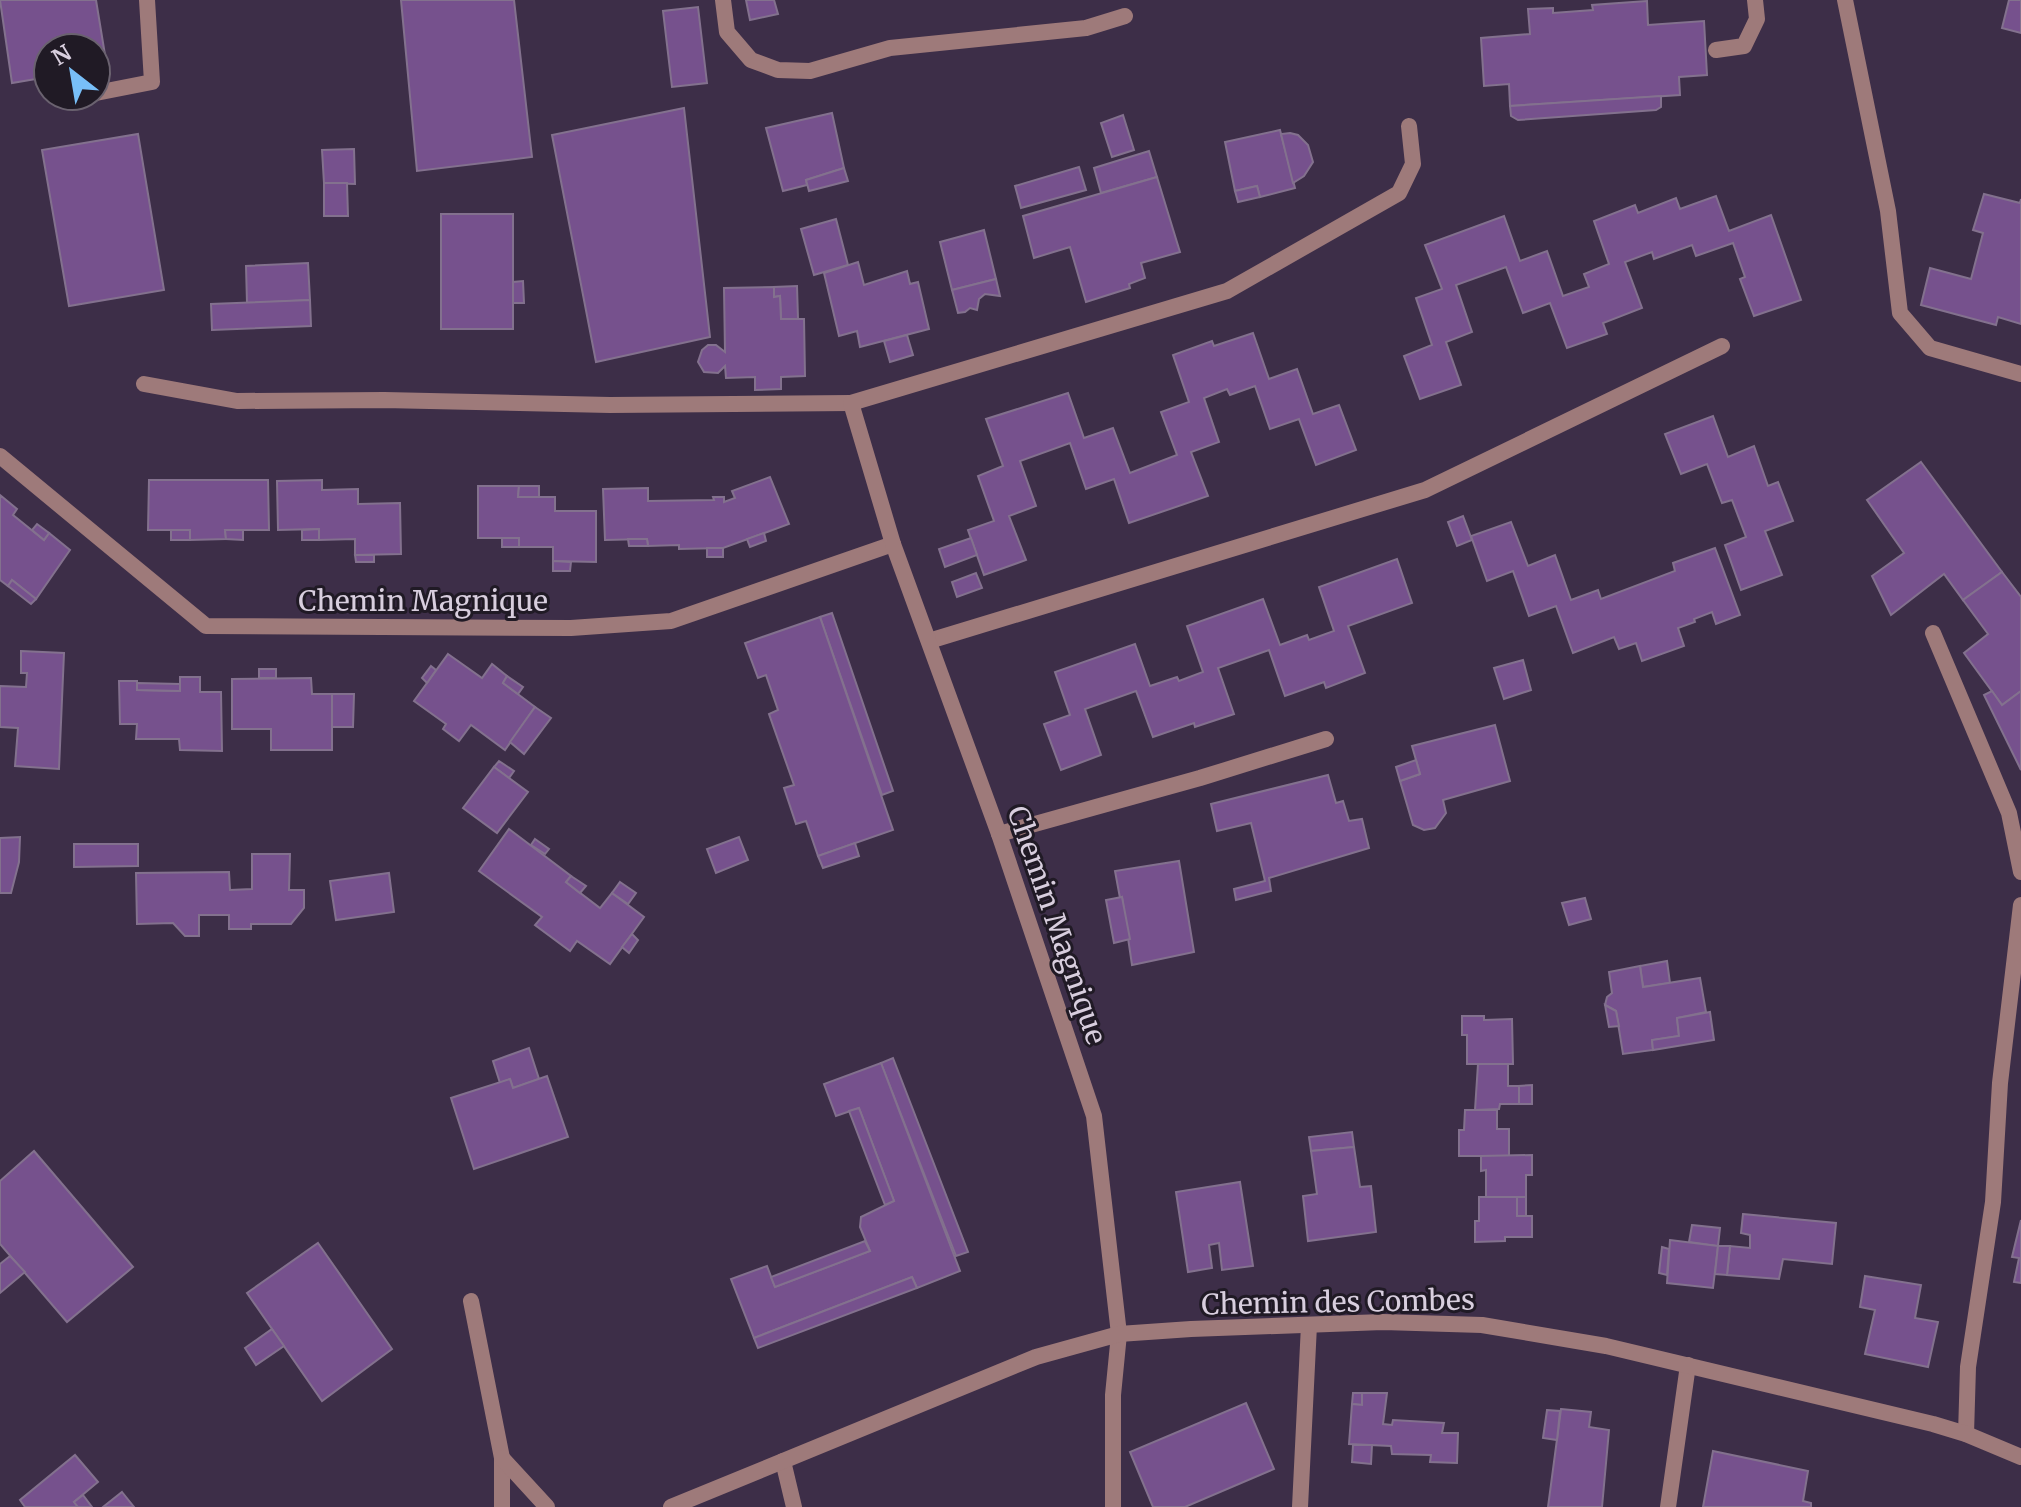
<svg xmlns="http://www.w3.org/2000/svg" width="2021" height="1507" viewBox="0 0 2021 1507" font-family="Merriweather,serif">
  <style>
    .building { fill: #76518d; stroke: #83718e; stroke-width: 2 }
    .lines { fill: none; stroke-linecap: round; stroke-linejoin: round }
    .lane { stroke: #9e7a7a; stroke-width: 16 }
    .street { stroke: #9e7a7a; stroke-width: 16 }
    .labels { text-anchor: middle; stroke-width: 6; stroke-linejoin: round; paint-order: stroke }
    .street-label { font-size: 28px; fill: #d8cede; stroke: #201a25 }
  </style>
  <rect width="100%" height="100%" fill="#3d2e48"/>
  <g class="building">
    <path d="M0,0H96L107,67L96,69V48H48V77L12,83Z"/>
    <path d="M401,0H514L532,157L417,171Z"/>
    <path d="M746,0H774L778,14L750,20Z"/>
    <path d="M2009,0H2021V33L2002,28Z"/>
    <path d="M1647,1L1648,25L1704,21L1707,75L1679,77L1680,95L1510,106L1509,84L1484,86L1481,38L1530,34L1528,9L1553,8V13L1593,10L1592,5Z"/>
    <path d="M698,7L707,83L672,87L663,11Z"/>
    <path d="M1661,96V107L1656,110L1518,120L1511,116L1510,106Z"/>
    <path d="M684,108L710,337L596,362L552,135Z"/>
    <path d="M832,113L844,168L806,180L807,185L783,191L766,128Z"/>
    <path d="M1123,115L1134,150L1112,157L1101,123Z"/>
    <path d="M1280,130L1295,188L1260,197L1257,186L1235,191L1225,142Z"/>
    <path d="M1290,133L1298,135L1308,145L1313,162L1304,176L1293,183L1281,134Z"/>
    <path d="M138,134L164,290L69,306L42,150Z"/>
    <path d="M354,149L355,184L324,183L322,150Z"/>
    <path d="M1149,151L1157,177L1101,193L1094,168Z"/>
    <path d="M1079,167L1086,190L1021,208L1015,186Z"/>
    <path d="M844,168L848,181L809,191L806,180Z"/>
    <path d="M1157,177L1180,252L1141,263L1145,278L1129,284L1130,288L1086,302L1070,247L1034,258L1023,216Z"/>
    <path d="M324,183H347L348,216H324Z"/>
    <path d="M1257,186L1260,197L1238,202L1235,191Z"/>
    <path d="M1984,194L2020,203L2021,199V324L1998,317L1996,325L1921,305L1930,268L1971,279L1983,233L1973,230Z"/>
    <path d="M1716,196L1729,231L1771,215L1801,300L1754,316L1740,279L1745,277L1733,243L1696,256L1692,245L1654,259L1652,252L1625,262L1642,308L1603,323L1607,334L1567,348L1550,303L1523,313L1506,267L1456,285L1472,332L1446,342L1461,385L1420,399L1404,356L1432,345L1416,298L1442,289L1425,245L1504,216L1520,261L1547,251L1563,296L1589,287L1584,274L1609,264L1594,221L1635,205L1638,213L1676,198L1680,209Z"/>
    <rect x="441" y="214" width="72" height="115"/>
    <path d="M836,219L848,265L814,275L801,229Z"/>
    <path d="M984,230L996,279L952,290L940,242Z"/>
    <path d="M858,262L864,285L907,271L910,284L918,282L929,329L860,347L857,331L839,336L824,273Z"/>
    <path d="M308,263L310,300L247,303L246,266Z"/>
    <path d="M996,279L1000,296L985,294L979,299L977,310L970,308L965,312L958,313L952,290Z"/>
    <path d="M523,281L524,303H513V282Z"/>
    <path d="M797,286L798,319H781L780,296L774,297V287Z"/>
    <path d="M774,287V297L780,296L781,319H804L805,376L781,377V389L755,390V377L726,378L725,366L718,373L704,372L698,362L702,350L708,345H716L725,352L724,288Z"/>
    <path d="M310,300L311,326L212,330L211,304Z"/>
    <path d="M1253,333L1269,379L1297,369L1313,414L1339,405L1356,450L1316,465L1299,419L1270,429L1255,386L1230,395L1227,389L1204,398L1219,442L1191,452L1208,496L1129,523L1114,479L1086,489L1070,443L1020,461L1036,506L1009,516L1026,560L984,575L968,530L994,521L978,476L1003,466L986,419L1068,393L1084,438L1113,428L1130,473L1177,455L1161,412L1189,402L1173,355L1212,341L1214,346Z"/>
    <path d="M907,335L913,355L890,362L884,341Z"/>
    <path d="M1713,416L1728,457L1754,446L1768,486L1778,482L1793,521L1765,531L1782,575L1741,590L1725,545L1746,537L1732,500L1722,503L1707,464L1681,474L1665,434Z"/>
    <path d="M1921,462L2002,572L1963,600L1944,574L1891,615L1872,576L1904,553L1867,500Z"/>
    <path d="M770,477L789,524L723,548L679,549V545L648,546L647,539L605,540L603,489L648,488V501L714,500L713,497H724V502L735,498L732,491Z"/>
    <path d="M149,480H268L269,530H225L226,539L190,540V530H148Z"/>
    <path d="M322,480V490L358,489V504L400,503L401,554L355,555V539L319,540V529L278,530L277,481Z"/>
    <path d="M478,486H519L518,497H555V511H596V562L553,561V547H519V538H478Z"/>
    <path d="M519,486H539V497H518Z"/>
    <path d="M0,495L17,509L13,515L44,540L49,533L70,550L36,599L12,580L8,586L0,580Z"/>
    <path d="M1463,516L1472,540L1457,546L1448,522Z"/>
    <path d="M1511,522L1528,566L1555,555L1571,600L1598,590L1601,599L1675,571L1673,563L1715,548L1740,615L1716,624L1712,612L1694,619L1695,622L1678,628L1684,646L1642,661L1636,643L1619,649L1614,637L1573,653L1556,606L1529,616L1513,571L1487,581L1471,536Z"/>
    <path d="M37,524L49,533L44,540L32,530Z"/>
    <path d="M319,529V540H302V530Z"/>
    <rect x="171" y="530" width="19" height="10"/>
    <path d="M225,530H243V540L226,539Z"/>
    <path d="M764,533L766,541L750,547L747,539Z"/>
    <rect x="502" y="538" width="17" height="9"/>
    <path d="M971,538L977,555L945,567L939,549Z"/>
    <path d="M628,539H647L648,546H629Z"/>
    <rect x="707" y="548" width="16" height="9"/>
    <path d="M355,555H374V562H356Z"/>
    <path d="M1397,559L1412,603L1348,626L1365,673L1326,688L1324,682L1285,696L1269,650L1218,668L1234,714L1195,727L1194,723L1153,737L1136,691L1085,709L1101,755L1061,770L1044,724L1070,715L1055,672L1135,644L1150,686L1177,677L1179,681L1203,672L1187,626L1263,599L1280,645L1307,635L1309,640L1334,631L1319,587Z"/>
    <path d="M553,561L571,562L570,571H553Z"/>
    <path d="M2002,572L2021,597V691L2002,705L1964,653L1988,634L1963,600Z"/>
    <path d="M976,573L982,588L957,597L952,582Z"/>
    <path d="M12,580L36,599L31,604L8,586Z"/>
    <path d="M832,613L893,791L882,795L820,617Z"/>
    <path d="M820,617L893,830L818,856L806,821L796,824L784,788L794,785L769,714L778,710L766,675L758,678L745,643Z"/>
    <path d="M21,651L64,653L59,769L15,766L18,728L0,727V686L26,687L27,673H21Z"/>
    <path d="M448,654L482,678L492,664L507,676L503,683L535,707L505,750L471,725L459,741L443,729L446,724L414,701Z"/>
    <path d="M1523,660L1531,690L1504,699L1494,668Z"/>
    <path d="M431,666L436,670L427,683L422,678Z"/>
    <rect x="259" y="669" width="17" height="9"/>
    <path d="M507,676L523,687L518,694L503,683Z"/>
    <path d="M180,677H200V692H221L222,751L180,750L179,739H136L137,724H120L119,681H137V690L180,691Z"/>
    <path d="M311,678L312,694H332V750H271V729H232V679Z"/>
    <path d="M137,683L180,684V691L137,690Z"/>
    <path d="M1992,691L2002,705L2021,691V770L1984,695Z"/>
    <path d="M332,694H354L353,727H332Z"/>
    <path d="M535,707L551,718L524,754L510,742Z"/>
    <path d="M1495,725L1510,781L1443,800L1446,813L1435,828L1424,830L1413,825L1400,781L1420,774L1412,746Z"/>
    <path d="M1416,760L1420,774L1400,781L1396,767Z"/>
    <path d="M499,761L514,771L509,778L494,767Z"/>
    <path d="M494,767L528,792L497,833L463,808Z"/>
    <path d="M1328,775L1336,803L1343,801L1349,821L1362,819L1369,848L1269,878L1271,891L1236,900L1234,889L1265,881L1251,823L1217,831L1211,804Z"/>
    <path d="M509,829L571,876L566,882L600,908L612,893L644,917L610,964L577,941L570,951L535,925L542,917L479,871Z"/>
    <path d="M20,837L19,862L11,893H0V838Z"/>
    <path d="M739,837L748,860L716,873L707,849Z"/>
    <path d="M535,839L549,849L545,854L531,845Z"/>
    <path d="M855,843L859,856L823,868L818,856Z"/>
    <path d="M74,844H138V866L74,867Z"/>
    <path d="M252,854H290L289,890H304V908L291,924H251V929H229V915H199V936H185L173,923L137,924L136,873L229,872L230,890L252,889Z"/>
    <path d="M1179,861L1194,952L1132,965L1122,897L1120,898L1115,871Z"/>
    <path d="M389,873L394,912L336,920L330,881Z"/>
    <path d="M571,876L586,886L580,893L566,882Z"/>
    <path d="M620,882L636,893L628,904L612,893Z"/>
    <path d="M1122,897L1130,939L1114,943L1106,900Z"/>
    <path d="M1585,898L1591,919L1569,925L1562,903Z"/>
    <path d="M632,934L638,940L629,953L622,947Z"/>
    <path d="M1667,961L1670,983L1643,987L1640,966Z"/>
    <path d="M1640,966L1643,987L1700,978L1706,1012L1677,1018L1679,1036L1652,1040L1653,1050L1623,1054L1616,1011L1605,1005L1607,997L1612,993L1609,972Z"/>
    <path d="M1605,1005L1616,1011L1619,1026L1609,1027Z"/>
    <path d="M1710,1012L1714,1040L1653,1050L1652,1040L1679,1036L1677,1018Z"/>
    <path d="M1462,1016H1484V1020L1512,1019L1513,1064H1467V1035H1462Z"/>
    <path d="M529,1048L539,1079L513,1088L510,1079L500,1083L493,1061Z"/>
    <path d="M893,1058L968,1252L956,1256L881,1063Z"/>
    <path d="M881,1063L960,1271L917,1288L912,1277L754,1338L731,1279L767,1266L775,1287L870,1251L860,1227L861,1217L894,1201L859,1108L836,1116L824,1084Z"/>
    <path d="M1478,1064H1508V1086H1519V1104H1500L1499,1109L1475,1110Z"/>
    <path d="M547,1076L568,1137L474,1169L451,1098L510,1079L513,1088Z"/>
    <path d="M1532,1085V1104H1519V1086Z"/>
    <path d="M859,1108L894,1201L885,1205L849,1111Z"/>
    <path d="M1465,1110H1497V1129H1509V1156H1459V1130H1464Z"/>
    <path d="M1352,1132L1354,1147L1311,1151L1309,1137Z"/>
    <path d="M1354,1147L1360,1187L1371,1186L1376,1232L1308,1241L1303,1196L1317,1194L1311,1151Z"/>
    <path d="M34,1151L133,1267L67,1322L0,1244V1181Z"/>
    <path d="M1532,1155V1175H1526V1197H1486V1170L1481,1171V1156Z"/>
    <path d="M1240,1182L1253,1266L1222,1270L1219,1243L1209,1245L1212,1268L1188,1272L1176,1192Z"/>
    <path d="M1479,1197H1517V1216H1532V1237H1505V1241L1475,1242V1221H1479Z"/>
    <rect x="1517" y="1197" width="9" height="19"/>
    <path d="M1743,1214L1836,1223L1832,1264L1783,1259L1779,1279L1727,1275L1730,1246L1750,1248V1235L1741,1233Z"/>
    <path d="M2021,1220V1283L2014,1282L2019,1258L2012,1257Z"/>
    <path d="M1692,1225L1720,1228L1718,1246L1689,1242Z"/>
    <path d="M1670,1240L1718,1246L1713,1288L1667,1283Z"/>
    <path d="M865,1241L870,1251L775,1287L771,1277Z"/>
    <path d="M318,1243L392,1349L322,1401L247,1293Z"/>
    <path d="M1718,1246H1730L1727,1275L1715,1274Z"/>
    <path d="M1662,1247L1669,1249L1667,1275L1659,1273Z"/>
    <path d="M10,1256L25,1272L0,1293V1264Z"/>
    <path d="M1865,1276L1921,1285L1915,1318L1938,1322L1928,1367L1865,1354L1875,1310L1860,1307Z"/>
    <path d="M912,1277L917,1288L758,1348L754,1338Z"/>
    <path d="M272,1329L284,1346L256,1365L245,1348Z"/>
    <path d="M1353,1393H1362V1405L1352,1404Z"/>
    <path d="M1362,1393H1387L1383,1424L1392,1425L1393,1420L1444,1423L1442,1433H1458L1457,1463L1430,1462L1431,1455L1392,1454L1391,1446L1349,1444L1352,1404L1362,1405Z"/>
    <path d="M1246,1403L1274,1469L1185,1507H1153L1130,1452Z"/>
    <path d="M1561,1409L1591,1412L1589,1427L1609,1430L1602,1507H1548Z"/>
    <path d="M1547,1410L1560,1411L1557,1440L1543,1438Z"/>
    <path d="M1353,1445H1372L1371,1464L1352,1462Z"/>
    <path d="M1713,1451L1808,1471L1803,1501L1811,1503V1507H1703Z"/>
    <path d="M75,1455L98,1482L74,1502L78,1507H25L20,1500Z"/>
    <path d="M122,1492L134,1507H103Z"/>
    <path d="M83,1495L92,1507H78L74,1502Z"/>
  </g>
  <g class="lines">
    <g class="lane">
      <path d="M723,0L727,32L751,60L778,70L810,71L890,48L1086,28L1125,16"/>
      <path d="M96,93L152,82L147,0"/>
      <path d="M61,100L80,96"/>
      <path d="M929,641L1425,490L1722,346"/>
      <path d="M999,834L1200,778L1326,739"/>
      <path d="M471,1301L502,1458V1507"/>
      <path d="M502,1458L547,1507"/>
      <path d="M783,1461L794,1507"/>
      <path d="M1113,1507V1395L1119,1334"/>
      <path d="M1300,1507L1309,1325"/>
      <path d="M1668,1507L1688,1365"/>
    </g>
    <g class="street">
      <path d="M1845,0L1888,211L1900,313L1930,348L2021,374"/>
      <path d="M1716,50L1744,46L1757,19L1755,0"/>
      <path d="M144,384L237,401L384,400L610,405L851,403"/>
      <path d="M0,456L206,626L571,628L671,621L893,544"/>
      <path d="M1933,633L2009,813L2021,872"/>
      <path d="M1119,1334L1094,1116L999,834L893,544L851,403L1227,291L1399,193L1413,164L1409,126"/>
      <path d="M1966,1434L1968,1367L1993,1202L2000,1083L2021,905"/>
      <path d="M671,1507L1036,1357L1119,1334L1191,1329L1383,1322L1482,1325L1606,1346L1933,1424L1966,1434L2021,1457"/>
    </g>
  </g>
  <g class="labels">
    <g class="street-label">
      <text x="423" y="611">Chemin Magnique</text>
      <text transform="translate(1057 925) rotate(71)" y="10">Chemin Magnique</text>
      <text transform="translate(1338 1302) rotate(-1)" y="10">Chemin des Combes</text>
    </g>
  </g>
  <g transform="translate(72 72) rotate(329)"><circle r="38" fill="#201a25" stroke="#6a626f" stroke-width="2"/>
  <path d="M0-6L14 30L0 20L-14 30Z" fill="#78bff8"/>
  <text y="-12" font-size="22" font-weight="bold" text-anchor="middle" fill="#d8cede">N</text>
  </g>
</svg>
